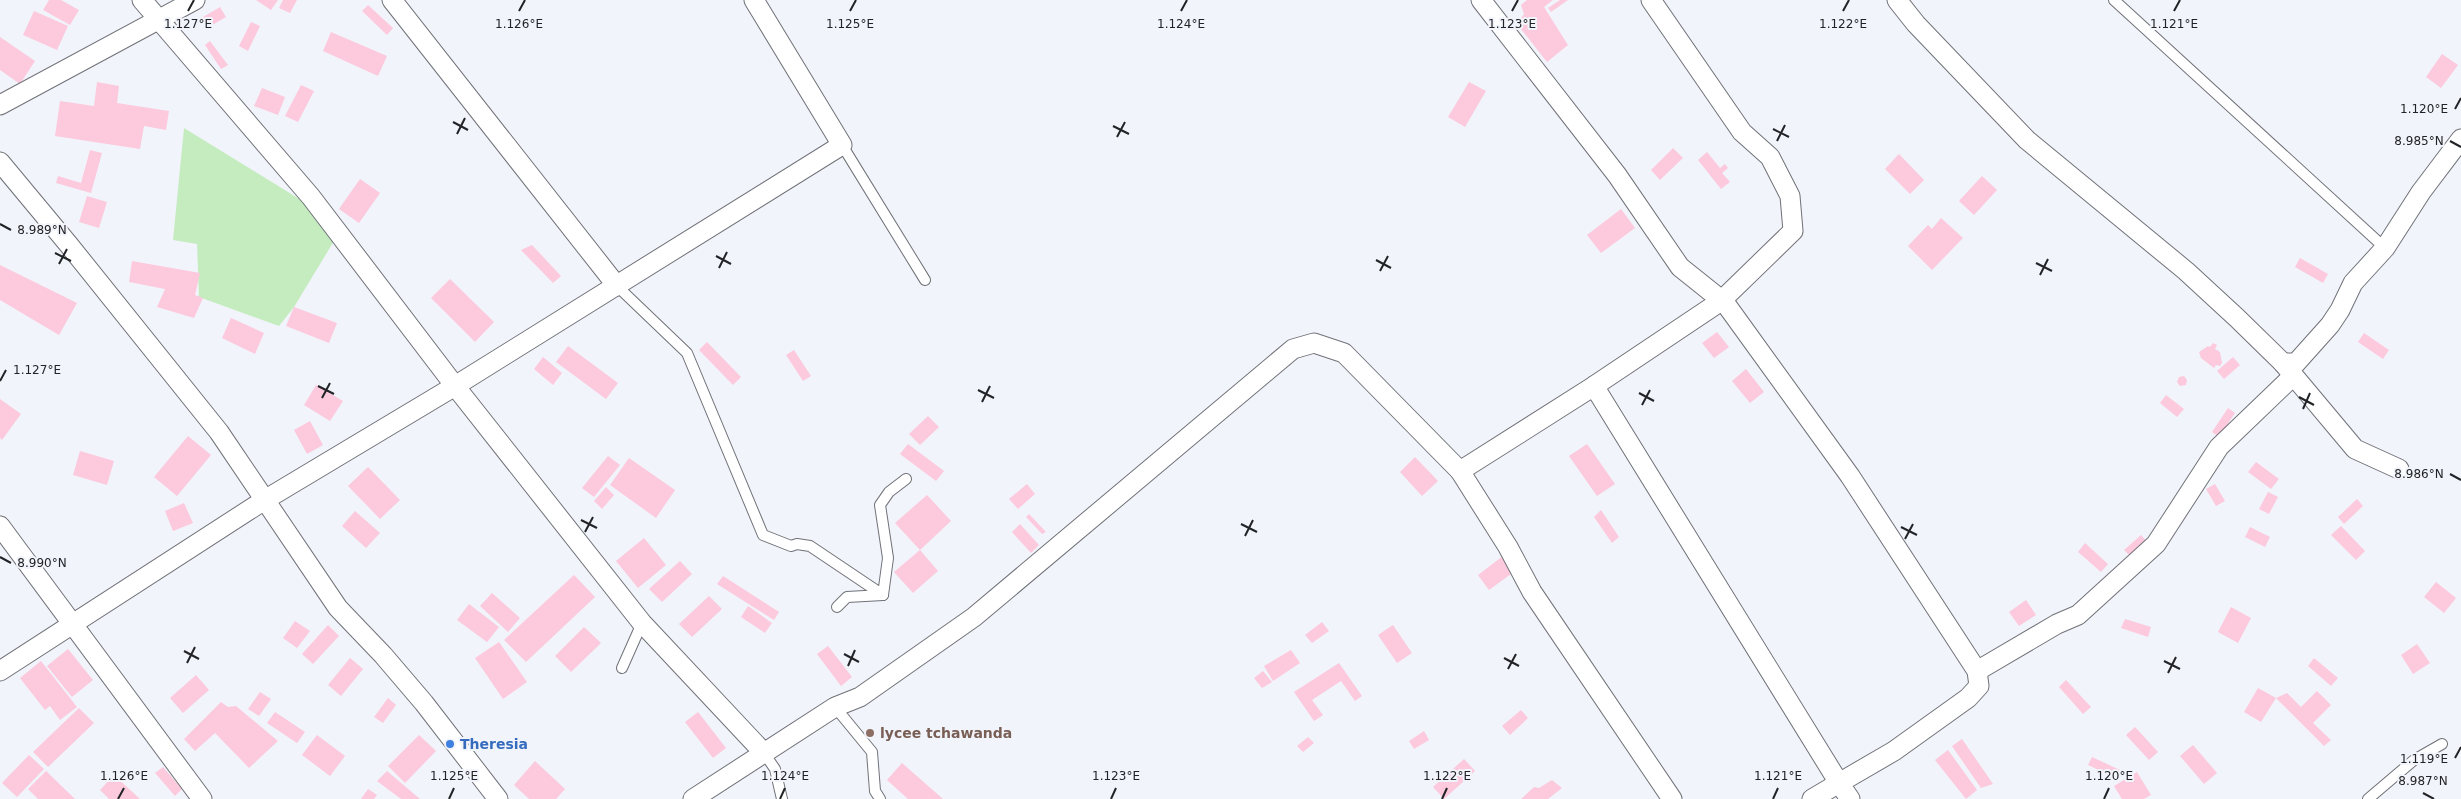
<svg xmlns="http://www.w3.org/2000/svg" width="2461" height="799" viewBox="0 0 2461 799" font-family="'DejaVu Sans',sans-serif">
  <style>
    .green { fill: #c5ecbf }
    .building { fill: #fcc9dd }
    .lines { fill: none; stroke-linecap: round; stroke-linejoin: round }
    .lane-casing { stroke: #707278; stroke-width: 12 }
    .street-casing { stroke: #707278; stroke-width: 21 }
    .lane { stroke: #fff; stroke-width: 10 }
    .street { stroke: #fff; stroke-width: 19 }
    .ticks { fill: none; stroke: #222326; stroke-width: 2 }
    .education-dot { fill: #8d6e63; stroke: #f2f4fb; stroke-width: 2 }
    .shop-dot { fill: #3f7fe0; stroke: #f2f4fb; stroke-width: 2 }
    .labels { text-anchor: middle; stroke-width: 4; stroke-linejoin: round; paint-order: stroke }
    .education-label { font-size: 14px; font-weight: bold; fill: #785e54; stroke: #f2f4fb; text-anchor: start }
    .shop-label { font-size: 14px; font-weight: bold; fill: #366cbe; stroke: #f2f4fb; text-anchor: start }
    .ticks-label { font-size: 12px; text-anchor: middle; fill: #222326; stroke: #f2f4fb; stroke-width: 4; stroke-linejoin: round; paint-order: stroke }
  </style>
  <rect width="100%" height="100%" fill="#f2f4fb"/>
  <path class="green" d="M184,128L301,200L334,241L294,307L279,326L199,297L197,244L173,240Z"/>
  <g class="building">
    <path d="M49,0H61L79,10L70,25L43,10Z"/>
    <path d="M256,0H278L271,10Z"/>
    <path d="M283,0H297L290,13L279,8Z"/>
    <path d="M1527,0H1553L1544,7L1568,45L1547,62L1517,24L1524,14L1521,5Z"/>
    <path d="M1560,0H1568L1551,12L1548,8Z"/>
    <path d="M368,5L393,28L387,35L362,11Z"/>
    <path d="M220,7L226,17L209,27L203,17Z"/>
    <path d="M34,11L68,26L57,50L23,35Z"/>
    <path d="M251,22L260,26L248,51L239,46Z"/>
    <path d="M331,32L387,56L378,76L323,51Z"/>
    <path d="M0,37L35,61L20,84L0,70Z"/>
    <path d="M210,41L228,65L221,69L205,45Z"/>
    <path d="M2442,54L2458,65L2441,88L2426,77Z"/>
    <path d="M97,82L119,86L117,103L169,111L166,130L144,126L140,149L55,136L60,101L94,106Z"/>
    <path d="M1469,82L1486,91L1465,127L1448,117Z"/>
    <path d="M301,85L314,91L298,122L285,116Z"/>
    <path d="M262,88L285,97L278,115L254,106Z"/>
    <path d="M1673,148L1683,158L1660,180L1651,170Z"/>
    <path d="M90,150L102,153L91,193L56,183L58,176L81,183Z"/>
    <path d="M1707,152L1720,168L1725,164L1728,168L1722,173L1730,182L1721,189L1698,160Z"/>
    <path d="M1899,154L1924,180L1910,194L1885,169Z"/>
    <path d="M1982,176L1997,190L1974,215L1959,201Z"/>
    <path d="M360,179L380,193L359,223L339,209Z"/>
    <path d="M87,196L107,202L99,228L79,222Z"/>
    <path d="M1621,209L1635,228L1601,253L1587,235Z"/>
    <path d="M1941,218L1963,238L1932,270L1908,246L1928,225L1932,229Z"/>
    <path d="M532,245L561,276L553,283L521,250Z"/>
    <path d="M2300,258L2328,274L2323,283L2295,267Z"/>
    <path d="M132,261L200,273L195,295L203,298L194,318L157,307L165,289L129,282Z"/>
    <path d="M0,265L77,303L59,335L0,300Z"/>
    <path d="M450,279L494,322L475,342L431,298Z"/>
    <path d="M294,307L337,323L329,343L286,326Z"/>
    <path d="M231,318L264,333L255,354L222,338Z"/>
    <path d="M1717,332L1729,347L1714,358L1702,343Z"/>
    <path d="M2364,333L2389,350L2383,359L2358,342Z"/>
    <path d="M707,342L741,377L733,385L699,350Z"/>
    <path d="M2213,343L2217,345L2215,349L2220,352L2222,363L2220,366L2216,365L2214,368L2201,358L2199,352L2208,346L2210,347Z"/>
    <path d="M568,346L618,383L606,399L556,362Z"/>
    <path d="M794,350L811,376L803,381L786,355Z"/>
    <path d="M543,357L562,373L553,385L534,369Z"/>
    <path d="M2233,357L2240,365L2224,379L2217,371Z"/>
    <path d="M1746,369L1764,392L1750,403L1732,381Z"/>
    <path d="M2184,376L2187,380L2186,385L2180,386L2177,382L2179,377Z"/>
    <path d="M316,385L343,401L330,421L304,405Z"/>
    <path d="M2166,395L2184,409L2177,417L2160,403Z"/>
    <path d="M0,399L21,414L2,440L0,438Z"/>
    <path d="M2228,408L2235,413L2219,437L2212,432Z"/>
    <path d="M928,416L939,427L920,445L909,434Z"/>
    <path d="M310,421L323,445L307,454L294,430Z"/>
    <path d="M188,436L211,455L177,496L154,477Z"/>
    <path d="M908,444L944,471L936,481L900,454Z"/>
    <path d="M1587,444L1615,484L1597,496L1569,456Z"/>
    <path d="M80,451L114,461L107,485L73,475Z"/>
    <path d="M608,456L620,465L594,497L582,488Z"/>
    <path d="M1415,457L1438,481L1422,496L1400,472Z"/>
    <path d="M629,458L675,490L656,518L610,485Z"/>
    <path d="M2256,462L2279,479L2271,489L2248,472Z"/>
    <path d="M368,467L400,500L380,519L348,486Z"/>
    <path d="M1027,484L1035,494L1018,509L1009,499Z"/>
    <path d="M2215,484L2225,501L2216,506L2206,489Z"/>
    <path d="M606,487L614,495L602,509L594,501Z"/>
    <path d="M2268,492L2278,497L2269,514L2259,509Z"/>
    <path d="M927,495L951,521L920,550L895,523Z"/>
    <path d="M2357,499L2363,506L2344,524L2338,517Z"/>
    <path d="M184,503L193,523L173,531L165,511Z"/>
    <path d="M1601,510L1619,537L1612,543L1594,517Z"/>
    <path d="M355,511L380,533L366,548L342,526Z"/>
    <path d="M1029,514L1046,532L1042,534L1026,517Z"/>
    <path d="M1020,524L1039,545L1031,553L1012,532Z"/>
    <path d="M2341,526L2365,551L2356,560L2331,535Z"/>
    <path d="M2250,527L2270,537L2265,547L2245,537Z"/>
    <path d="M2141,535L2147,542L2131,557L2124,550Z"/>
    <path d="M644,538L666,565L638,588L616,561Z"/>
    <path d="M2085,543L2108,564L2101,572L2078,552Z"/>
    <path d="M920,550L938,571L913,593L894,572Z"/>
    <path d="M1503,556L1515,571L1489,590L1478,575Z"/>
    <path d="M680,561L692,574L662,602L649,589Z"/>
    <path d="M574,575L595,597L526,662L504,640Z"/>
    <path d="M723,576L779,612L774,620L717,584Z"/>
    <path d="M2436,582L2456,598L2444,613L2424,597Z"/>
    <path d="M492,593L520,618L508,632L480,606Z"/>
    <path d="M709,596L722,609L692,637L679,624Z"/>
    <path d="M2026,600L2036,615L2019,626L2009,612Z"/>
    <path d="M469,604L499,627L487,642L457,620Z"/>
    <path d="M748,606L772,623L765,633L741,617Z"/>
    <path d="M2231,607L2251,618L2238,643L2218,632Z"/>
    <path d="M2125,619L2151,627L2148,637L2121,628Z"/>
    <path d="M295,621L310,631L297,648L283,638Z"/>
    <path d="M1322,622L1329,631L1312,643L1305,635Z"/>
    <path d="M328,625L339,636L313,664L302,654Z"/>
    <path d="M1393,625L1412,653L1397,663L1378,635Z"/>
    <path d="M584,627L601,643L571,672L555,656Z"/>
    <path d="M499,642L527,682L503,699L475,658Z"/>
    <path d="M2417,644L2430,663L2413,674L2401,655Z"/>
    <path d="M828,646L852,677L841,686L817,654Z"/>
    <path d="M68,649L93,680L72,697L47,666Z"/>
    <path d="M1291,650L1300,663L1273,681L1264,666Z"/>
    <path d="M350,658L363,669L341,696L328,685Z"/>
    <path d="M2314,658L2338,678L2331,686L2308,666Z"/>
    <path d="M41,661L77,707L60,720L50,706L45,710L20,678Z"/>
    <path d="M1339,663L1362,696L1355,701L1341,681L1312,700L1323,715L1314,721L1294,692Z"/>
    <path d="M1263,671L1272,682L1262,688L1254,678Z"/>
    <path d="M196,675L209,690L183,713L170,698Z"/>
    <path d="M2066,680L2091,707L2083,714L2059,687Z"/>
    <path d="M2258,688L2276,698L2287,693L2301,707L2317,691L2331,705L2313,723L2331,740L2324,746L2276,698L2261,722L2244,712Z"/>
    <path d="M260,692L271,699L259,716L248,709Z"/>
    <path d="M388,698L396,705L383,723L374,717Z"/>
    <path d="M221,702L228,707L236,706L278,741L249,768L215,733L195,751L184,739Z"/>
    <path d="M79,708L94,723L48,767L33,752Z"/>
    <path d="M1521,710L1528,718L1510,735L1502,726Z"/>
    <path d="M275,712L305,732L297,743L267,723Z"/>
    <path d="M698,712L726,748L713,758L685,722Z"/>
    <path d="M2135,727L2158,752L2149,760L2126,735Z"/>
    <path d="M1424,731L1429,740L1414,749L1409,741Z"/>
    <path d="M317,735L345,756L330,776L302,755Z"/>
    <path d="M419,735L436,751L405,783L388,766Z"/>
    <path d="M1308,737L1314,743L1303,752L1297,746Z"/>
    <path d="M1962,739L1993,784L1981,788L1952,746Z"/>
    <path d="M2193,745L2217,773L2204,784L2180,756Z"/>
    <path d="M1948,750L1977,790L1966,799L1935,760Z"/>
    <path d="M29,755L44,769L17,797L2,783Z"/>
    <path d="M2092,757L2120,770L2116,778L2088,765Z"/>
    <path d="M1464,759L1475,771L1444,799L1433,787Z"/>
    <path d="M535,761L565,789L556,799H529L514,785Z"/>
    <path d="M902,763L943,799H908L887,780Z"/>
    <path d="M163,767L182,789L175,796L155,773Z"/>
    <path d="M46,771L75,799H38L28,789Z"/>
    <path d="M387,771L420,799H401L377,781Z"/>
    <path d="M2137,772L2151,795L2144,799H2122L2114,786Z"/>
    <path d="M114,775L140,799H109L100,790Z"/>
    <path d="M1552,780L1562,788L1548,799H1521L1534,787L1539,788Z"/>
    <path d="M368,789L377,795L374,799H361Z"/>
  </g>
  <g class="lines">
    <defs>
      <g id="lane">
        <path d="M2114,0L2385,248"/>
        <path d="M842,145L925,280"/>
        <path d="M617,286L687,353L763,535L791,546L797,544L810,546L883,595L888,558L880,505L889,492L906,479"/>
        <path d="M837,607L847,597L883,595"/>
        <path d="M622,668L642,623"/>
        <path d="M835,707L872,752L875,791L880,799"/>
        <path d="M764,753L775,769L782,799"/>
        <path d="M2368,799L2414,760L2442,744"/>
      </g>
      <g id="street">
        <path d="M142,0L311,197L455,386L642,623L764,753"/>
        <path d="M392,0L617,286"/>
        <path d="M1481,0L1617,175L1680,267L1725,303L1850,476L1977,671L1979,686L1968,698L1894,751L1839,783L1850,799"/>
        <path d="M1897,0L1916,24L2027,140L2186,271L2237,318L2283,363L2355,449L2399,469"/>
        <path d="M0,105L195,0"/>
        <path d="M0,162L69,245L219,432L338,608L383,655L424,703L498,799"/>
        <path d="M2283,363H2296L2330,325L2340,310L2353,283L2385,248L2421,192L2461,139"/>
        <path d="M1594,386L1839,783L1812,799"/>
        <path d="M1460,471L1508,547L1532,592L1672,799"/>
        <path d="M0,526L202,799"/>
        <path d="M0,671L263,501L455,386L842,145L754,0"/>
        <path d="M1977,671L2057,624L2078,615L2156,544L2219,447L2293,376"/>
        <path d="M693,799L835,707L860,697L974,617L1293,349L1314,343L1344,353L1460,471L1594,386L1721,301L1793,231L1790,196L1770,157L1742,132L1651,0"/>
      </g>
    </defs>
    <use href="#lane" class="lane-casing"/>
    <use href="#street" class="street-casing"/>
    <use href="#lane" class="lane"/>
    <use href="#street" class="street"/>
  </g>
  <path class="ticks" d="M188,11L194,0M519,11L525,0M850,11L856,0M1181,11L1187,0M1512,11L1518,0M1843,11L1849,0M2174,11L2180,0M2455,109L2461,98M453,122L468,130M1113,126L1129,134M1773,129L1789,137M457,134L465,118M1117,137L1125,122M1777,141L1785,125M2450,141L2461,147M0,224L11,230M55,253L71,261M716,256L731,264M1376,260L1391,268M2036,263L2052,271M59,264L67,249M719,268L727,252M1380,271L1388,256M2040,275L2048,259M0,381L6,370M318,386L334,394M978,390L994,398M1639,393L1654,401M2299,397L2314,405M322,398L330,383M982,402L990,386M1642,405L1650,390M2303,409L2310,393M2450,474L2461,480M581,520L597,528M1241,524L1257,532M1901,527L1917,535M585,532L593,517M1245,536L1253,520M1905,539L1913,524M0,557L11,563M184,651L199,659M844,654L859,662M1504,658L1519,666M2164,661L2180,669M187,663L195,647M848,666L855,650M1508,669L1516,654M2168,673L2176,657M2455,758L2461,747M2423,793L2434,799M118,799L124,788M449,799L454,788M780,799L785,788M1111,799L1116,788M1442,799L1447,788M1773,799L1778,788M2104,799L2109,788"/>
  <circle class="education-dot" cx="870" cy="733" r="5"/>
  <circle class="shop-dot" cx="450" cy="744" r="5"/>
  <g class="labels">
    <g class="education-label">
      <text x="880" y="738">lycee tchawanda</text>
    </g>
    <g class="shop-label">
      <text x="460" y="749">Theresia</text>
    </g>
  </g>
  <g class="ticks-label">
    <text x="188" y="28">1.127°E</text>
    <text x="519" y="28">1.126°E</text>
    <text x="850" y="28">1.125°E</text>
    <text x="1181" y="28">1.124°E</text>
    <text x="1512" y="28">1.123°E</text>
    <text x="1843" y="28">1.122°E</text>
    <text x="2174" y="28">1.121°E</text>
    <text x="2424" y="113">1.120°E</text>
    <text x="2419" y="145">8.985°N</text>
    <text x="42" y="234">8.989°N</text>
    <text x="37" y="374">1.127°E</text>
    <text x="2419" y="478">8.986°N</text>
    <text x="42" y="567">8.990°N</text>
    <text x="2424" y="763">1.119°E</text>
    <text x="124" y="780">1.126°E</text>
    <text x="454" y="780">1.125°E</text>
    <text x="785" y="780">1.124°E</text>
    <text x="1116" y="780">1.123°E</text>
    <text x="1447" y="780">1.122°E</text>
    <text x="1778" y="780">1.121°E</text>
    <text x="2109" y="780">1.120°E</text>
    <text x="2423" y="785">8.987°N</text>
  </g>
</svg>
